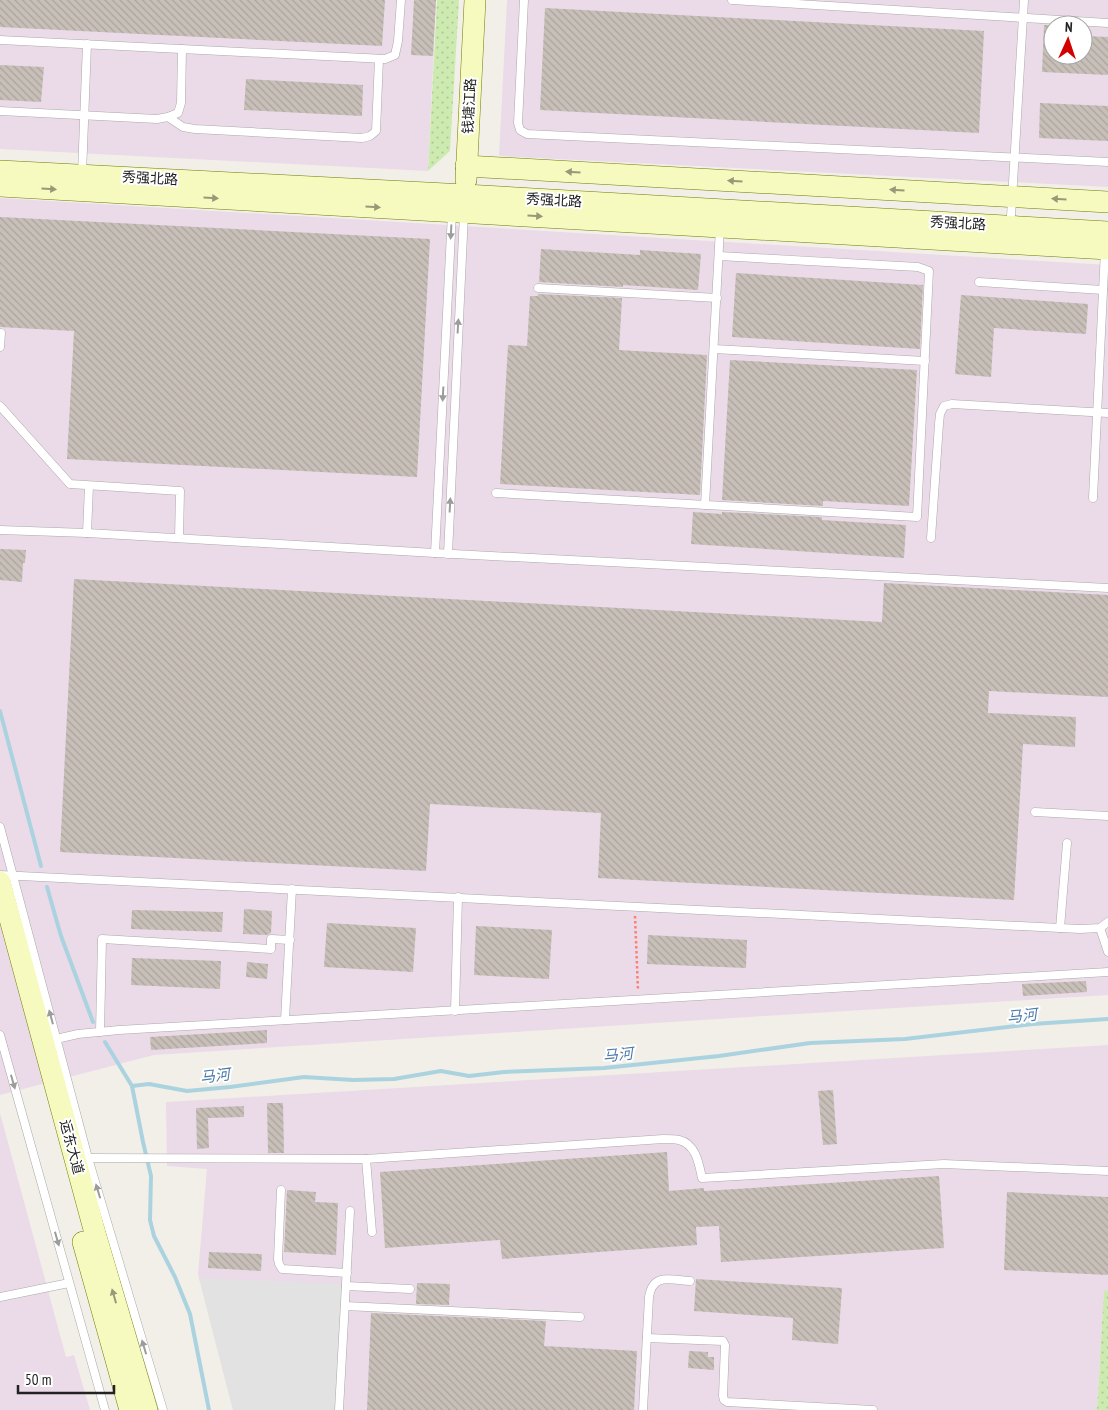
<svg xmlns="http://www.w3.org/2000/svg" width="1108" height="1410" viewBox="0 0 1108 1410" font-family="'PT Sans Narrow','Noto Sans SC',sans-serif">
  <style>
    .industrial { fill: #ebdbe8; fill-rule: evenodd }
    .grass { fill: url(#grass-dots) }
    .parking { fill: #e2e2e2 }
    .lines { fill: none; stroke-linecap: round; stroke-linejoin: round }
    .stream { stroke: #aad3df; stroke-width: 4 }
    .building { fill: url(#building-back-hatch) }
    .lane-casing { stroke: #a9a9a9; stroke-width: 9 }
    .secondary-casing { stroke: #707d05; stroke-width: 22 }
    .path { stroke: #fa8072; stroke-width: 2.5; stroke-dasharray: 2.5 2.5; stroke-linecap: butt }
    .lane { stroke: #fff; stroke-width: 8 }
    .secondary { stroke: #f7fabf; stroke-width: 21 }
    .oneway { fill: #979978 }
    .oneway2 { fill: #9c9c9c }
    .labels { text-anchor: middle; stroke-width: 4; stroke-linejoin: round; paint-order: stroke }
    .street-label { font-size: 14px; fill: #222; stroke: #fff }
    .water-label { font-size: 15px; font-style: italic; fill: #4a7aab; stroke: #fff }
  </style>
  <defs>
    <pattern id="grass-dots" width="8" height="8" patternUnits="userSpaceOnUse" patternTransform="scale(1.25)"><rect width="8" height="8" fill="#cdebb0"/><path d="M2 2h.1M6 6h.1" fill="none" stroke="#b0c997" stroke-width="1.8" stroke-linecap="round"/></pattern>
    <pattern id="building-back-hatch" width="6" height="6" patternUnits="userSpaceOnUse" patternTransform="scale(1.25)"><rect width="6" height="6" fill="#c7bfb8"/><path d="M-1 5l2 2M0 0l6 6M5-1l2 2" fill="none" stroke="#aba49e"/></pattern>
  </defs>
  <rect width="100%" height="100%" fill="#f2efe9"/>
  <g class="industrial">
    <path d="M0,0H436L428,171L0,149Z"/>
    <path d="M507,0H1108V187L499,156ZM1053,25H1083V55H1053Z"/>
    <path d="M0,198L1108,265V995L765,1016L154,1055L0,1095Z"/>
    <path d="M1108,1045V1291H1104L1097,1410H233L198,1274L207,1169L167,1166L166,1102Z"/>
    <path d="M0,1113L66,1357L74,1355L90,1410H0Z"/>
  </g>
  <g class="grass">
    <path d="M437,0H459L450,151L428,171Z"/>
    <path d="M1104,1290L1108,1291V1410H1097Z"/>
  </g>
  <path class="parking" d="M199,1278L343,1284L336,1410H233Z"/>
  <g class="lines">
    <g class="stream">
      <path d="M0,711L41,866"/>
      <path d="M47,887L61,936L93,1022"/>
      <path d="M105,1042L132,1086L143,1142L151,1176L150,1220L154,1236L175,1277L190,1314L209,1410"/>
      <path d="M132,1086L149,1084L187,1091L230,1087L304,1077L353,1080L394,1079L441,1071L469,1076L504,1072L604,1068L719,1056L810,1043L905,1039L1033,1024L1108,1019"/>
    </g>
  </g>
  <g class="building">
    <path d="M0,0H385L382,46L0,27Z"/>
    <path d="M414,0H436L433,56L411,55Z"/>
    <path d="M545,8L984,31L979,133L540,110Z"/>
    <path d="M1044,25H1053V55H1083V36L1108,37V75L1042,72Z"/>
    <path d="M0,65L44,67L41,102L0,100Z"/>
    <path d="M246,79L363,85L362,116L244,110Z"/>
    <path d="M1040,103L1108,106V141L1039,138Z"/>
    <path d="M0,217L430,239L417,477L67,459L74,331L0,327Z"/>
    <path d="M541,249L640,255V250L701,254L698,290L623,285V287L539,282Z"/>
    <path d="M736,273L923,285L920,349L732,337Z"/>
    <path d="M538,294L622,298L619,350L707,355L700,495L500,484L508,345L527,346L530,296H538Z"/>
    <path d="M961,295L1088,304L1086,334L994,328L991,377L955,374Z"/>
    <path d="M730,360L917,370L909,506L823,501V506L722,500Z"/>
    <path d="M693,512L722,514V512L822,517V520L906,525L904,558L691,544Z"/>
    <path d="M0,549L26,550L25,563H23L22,582L0,580Z"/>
    <path d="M74,579L882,622L884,583L1108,595V697L989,691L988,713L1076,717L1075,747L1023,744L1014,900L598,878L601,813L430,804L426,871L60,852Z"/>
    <path d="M244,909L272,911L271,933L267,935L243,934Z"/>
    <path d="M132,910L223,912L222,932L131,929Z"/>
    <path d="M327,923L416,928L413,972L324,967Z"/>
    <path d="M476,926L552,930L549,979L474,975Z"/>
    <path d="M648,935L747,940L746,968L647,964Z"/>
    <path d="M132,958L221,961L220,989L131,985Z"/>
    <path d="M247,962L268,964L267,979L246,977Z"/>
    <path d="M1086,981L1087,992L1023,996L1022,984Z"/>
    <path d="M267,1030V1043L151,1050L150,1037Z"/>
    <path d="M833,1090L837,1144L823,1145L818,1091Z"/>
    <path d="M267,1103H283L284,1153H268Z"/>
    <path d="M244,1106V1117L208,1118L209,1148L197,1149L196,1108Z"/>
    <path d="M667,1152L669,1191L704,1188V1191L939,1176L944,1248L721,1262L719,1226L696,1227L697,1245L502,1259L500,1240L385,1248L380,1172Z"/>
    <path d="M287,1190L316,1192L315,1202L338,1203L336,1255L284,1252Z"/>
    <path d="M1007,1192L1108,1197V1275L1004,1270Z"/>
    <path d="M209,1252L262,1254L261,1271L208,1268Z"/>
    <path d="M696,1279L842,1288L838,1344L792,1340L793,1318L694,1311Z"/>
    <path d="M417,1283L450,1284L449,1305L416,1304Z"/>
    <path d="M371,1313L546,1321L544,1346L637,1351L634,1410H367Z"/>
    <path d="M689,1351L708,1352V1357H714V1370L688,1368Z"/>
  </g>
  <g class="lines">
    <defs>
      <g id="lane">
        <path d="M524,0L518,123L520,130L527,134L1108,162"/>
        <path d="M732,0L1108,23"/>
        <path d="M0,40L385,59L395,55L398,41L401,0"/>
        <path d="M0,111L157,119L168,117L178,113L181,103L182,49"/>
        <path d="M168,117L183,127L195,129L362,138L370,136L376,131L379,59"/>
        <path d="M82,174L87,44"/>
        <path d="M1011,216L1024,0"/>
        <path d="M979,282L1103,290"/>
        <path d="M538,288L717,298"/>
        <path d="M0,347L1,333"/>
        <path d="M714,349L925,361"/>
        <path d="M0,406L70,484L180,491L179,538"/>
        <path d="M496,493L917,517L929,271L918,267L719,256"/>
        <path d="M1093,498L1105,250"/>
        <path d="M705,505L720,228"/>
        <path d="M0,530L87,533L435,553L1108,588"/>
        <path d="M87,533L89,486"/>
        <path d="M931,538L939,424L940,414L944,406L952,404L1108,413"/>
        <path d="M435,553L452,213"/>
        <path d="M448,554L464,214"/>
        <path d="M1035,812L1108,816"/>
        <path d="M0,827L88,1158L163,1410"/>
        <path d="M0,875L1080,929L1100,928L1108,922"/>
        <path d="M1060,928L1067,843"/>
        <path d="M1100,928L1108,952"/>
        <path d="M455,1011L458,897"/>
        <path d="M285,1020L292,889"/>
        <path d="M100,1032L102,939L271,949V939L290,940"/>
        <path d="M0,1035L105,1410"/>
        <path d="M56,1039L78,1034L119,1030L1108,972"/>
        <path d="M88,1158L366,1159L663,1139C668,1139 674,1139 679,1140C696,1144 699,1164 702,1178L944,1164L1108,1171"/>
        <path d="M366,1159L372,1232"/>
        <path d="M281,1190L278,1259L279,1264L282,1269L347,1273"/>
        <path d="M346,1286L410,1289"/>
        <path d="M0,1297L69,1283"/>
        <path d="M345,1306L580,1317"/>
        <path d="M647,1338L723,1341L725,1345L723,1396L724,1400L727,1402L873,1410"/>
        <path d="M339,1410L350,1211"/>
        <path d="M643,1410L649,1297C653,1272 671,1280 690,1281"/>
      </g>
      <g id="secondary">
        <path d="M466,166L1108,202"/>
        <path d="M0,171L465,195L1108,232"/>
        <path d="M466,180L475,0"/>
        <path d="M0,186L1108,249"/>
        <path d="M0,882L95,1233L147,1410"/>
        <path d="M83,1242L130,1410"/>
      </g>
    </defs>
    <use href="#lane" class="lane-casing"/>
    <use href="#secondary" class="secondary-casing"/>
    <path class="path" d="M635,916L638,990"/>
    <use href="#lane" class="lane"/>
    <use href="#secondary" class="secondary"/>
  </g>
  <defs><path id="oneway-solid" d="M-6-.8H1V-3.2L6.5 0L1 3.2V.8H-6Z" transform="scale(1.25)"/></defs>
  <g class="oneway">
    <use href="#oneway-solid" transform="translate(573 172) rotate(-177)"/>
    <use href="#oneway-solid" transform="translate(735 181) rotate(-177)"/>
    <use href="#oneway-solid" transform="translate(49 189) rotate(3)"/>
    <use href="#oneway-solid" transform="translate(897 190) rotate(-177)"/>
    <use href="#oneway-solid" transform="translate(211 198) rotate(3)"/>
    <use href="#oneway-solid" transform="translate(1059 199) rotate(-177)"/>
    <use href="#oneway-solid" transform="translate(373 207) rotate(3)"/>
    <use href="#oneway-solid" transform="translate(535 216) rotate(3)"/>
    <use href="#oneway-solid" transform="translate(114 1296) rotate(-106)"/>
  </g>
  <g class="oneway2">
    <use href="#oneway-solid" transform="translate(451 232) rotate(93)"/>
    <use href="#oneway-solid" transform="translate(458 326) rotate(-87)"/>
    <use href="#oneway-solid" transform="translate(443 394) rotate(93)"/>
    <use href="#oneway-solid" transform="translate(450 505) rotate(-87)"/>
    <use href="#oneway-solid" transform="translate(51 1017) rotate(-105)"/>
    <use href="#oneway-solid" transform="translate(13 1082) rotate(74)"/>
    <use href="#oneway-solid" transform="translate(98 1191) rotate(-107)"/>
    <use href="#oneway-solid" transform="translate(57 1239) rotate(74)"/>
    <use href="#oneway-solid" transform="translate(144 1347) rotate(-107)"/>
  </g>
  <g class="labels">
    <g class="street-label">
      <text transform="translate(469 106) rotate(-87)" y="5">钱塘江路</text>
      <text transform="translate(150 178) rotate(3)" y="5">秀强北路</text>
      <text transform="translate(554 200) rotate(3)" y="5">秀强北路</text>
      <text transform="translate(958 223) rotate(3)" y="5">秀强北路</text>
      <text transform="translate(72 1147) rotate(75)" y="5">运东大道</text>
    </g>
    <g class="water-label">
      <text transform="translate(1022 1016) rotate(-6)" y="5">马河</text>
      <text transform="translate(618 1055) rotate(-6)" y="5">马河</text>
      <text transform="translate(215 1076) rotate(-7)" y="5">马河</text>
    </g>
  </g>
  <g transform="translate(1068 40) rotate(3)"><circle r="24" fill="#ffffff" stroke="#a7a7a7"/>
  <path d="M0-4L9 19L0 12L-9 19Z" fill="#d40000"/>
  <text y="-8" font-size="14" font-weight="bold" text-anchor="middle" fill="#222222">N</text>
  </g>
  <path d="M18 1385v8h96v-8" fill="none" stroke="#222222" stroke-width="2.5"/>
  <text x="25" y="1385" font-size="15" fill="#222222" stroke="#ffffff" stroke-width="4" paint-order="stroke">50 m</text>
</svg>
